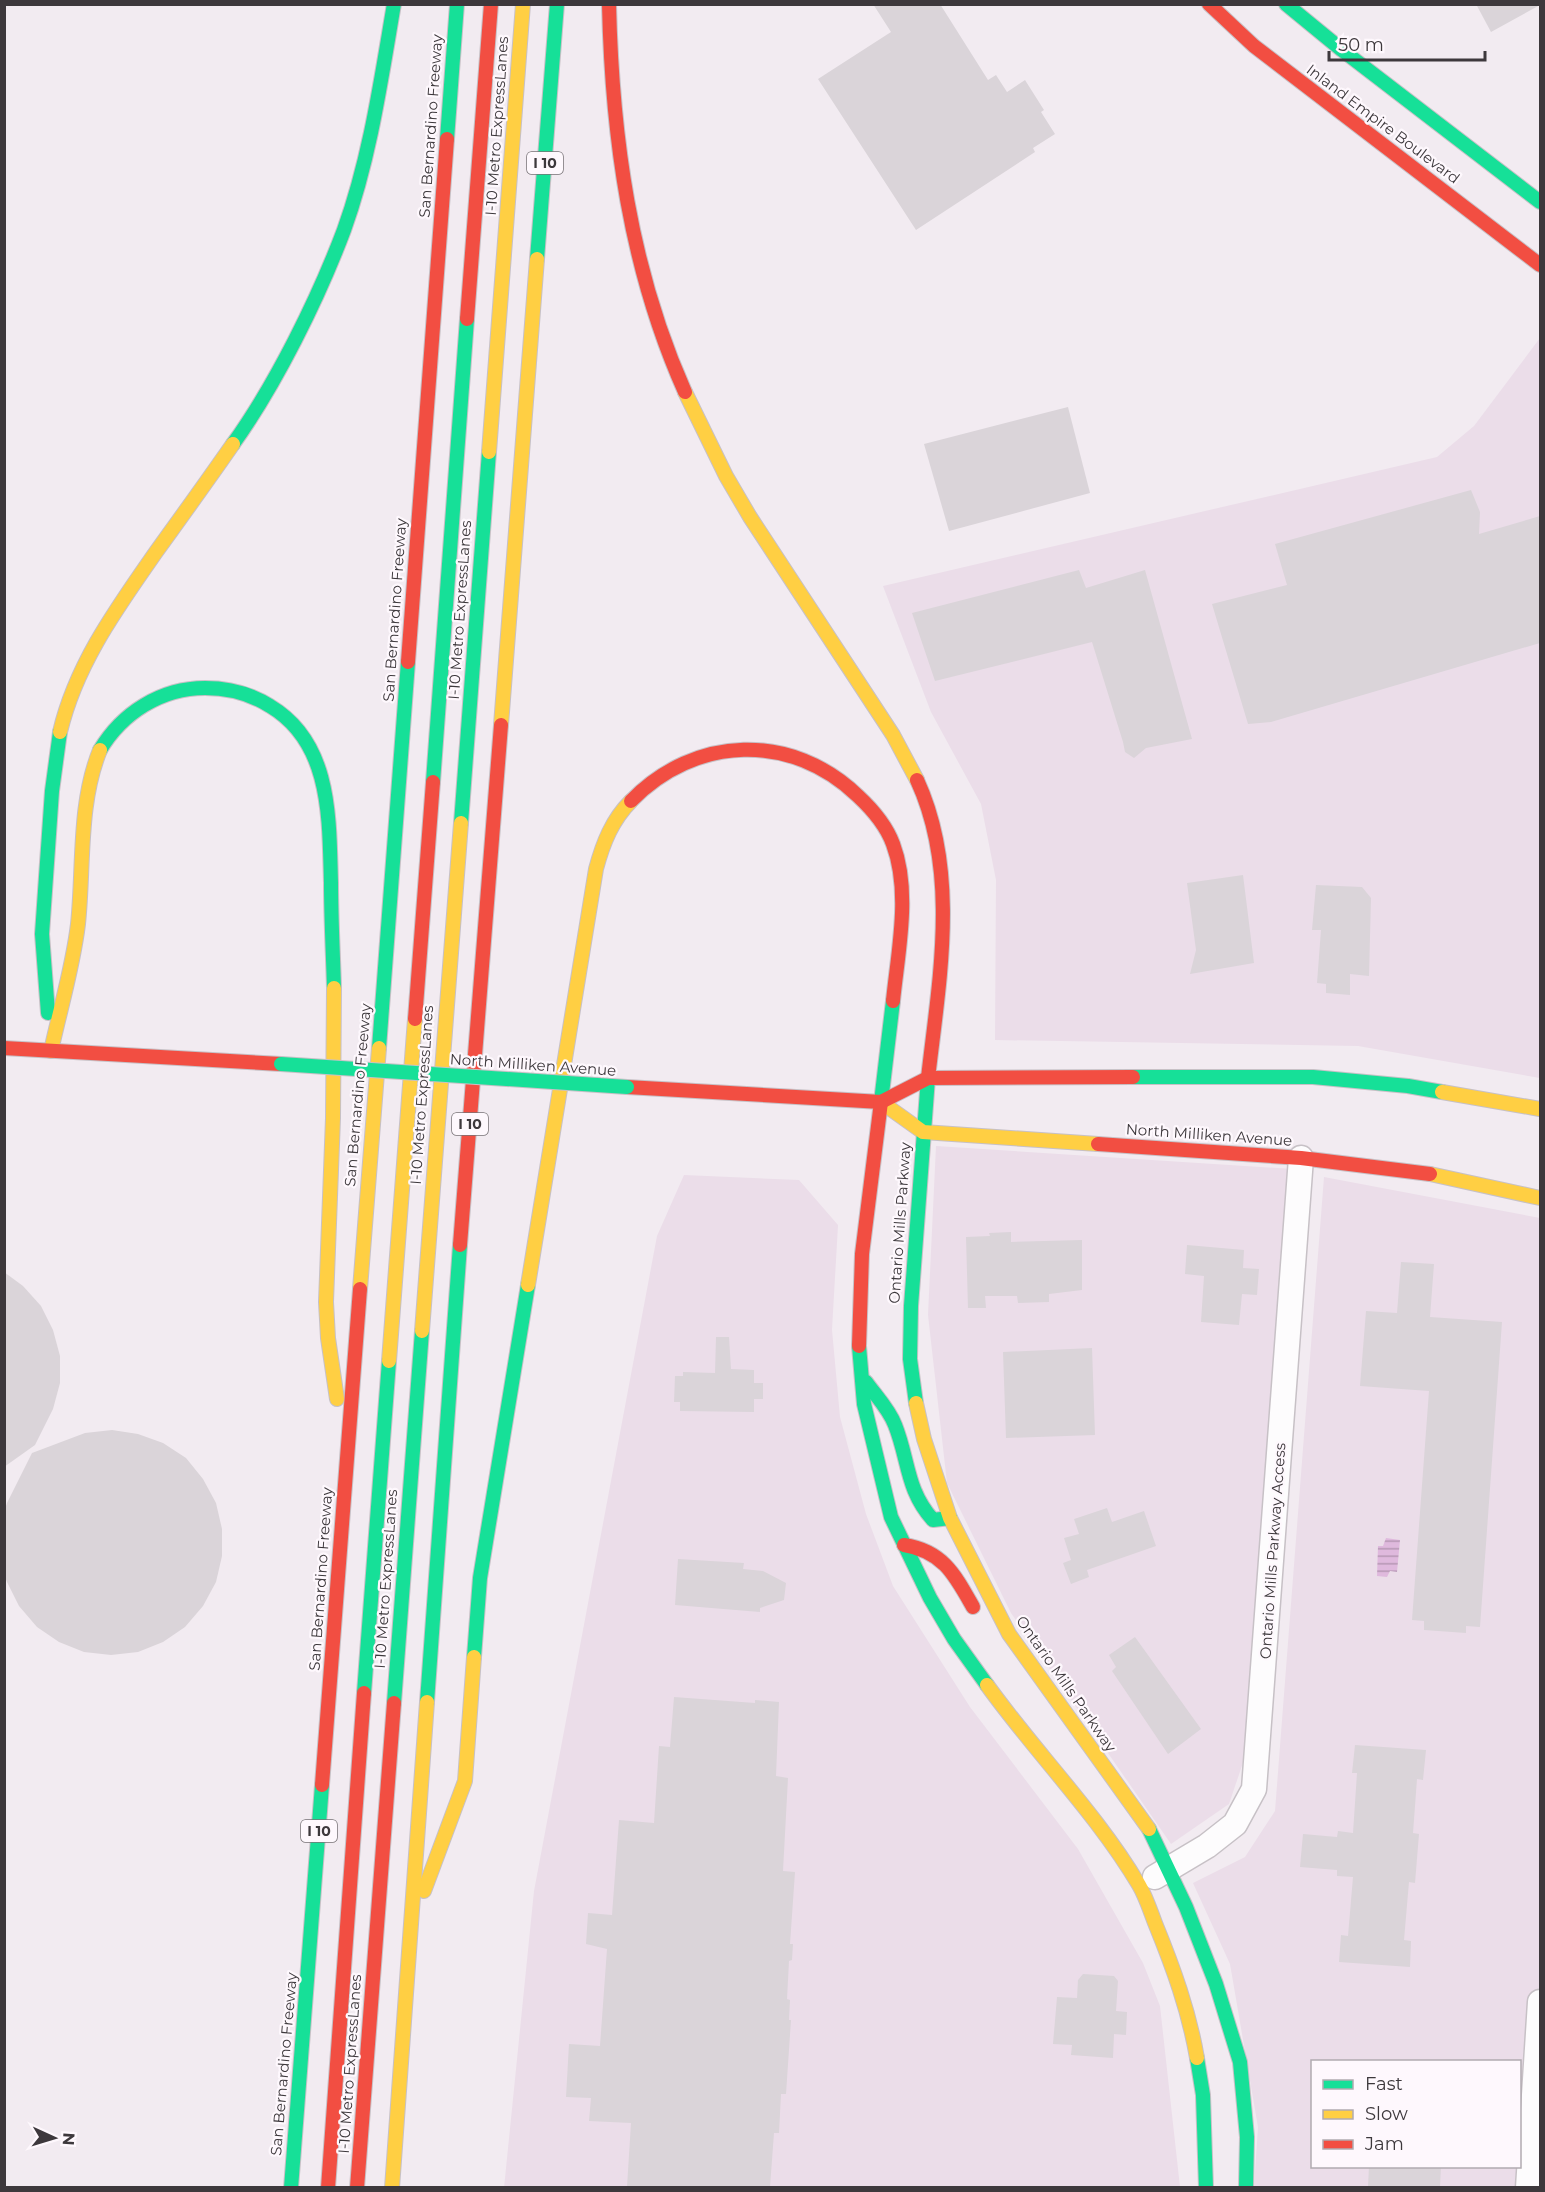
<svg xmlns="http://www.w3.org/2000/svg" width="1545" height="2192" viewBox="0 0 1545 2192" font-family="Montserrat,sans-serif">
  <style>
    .built { fill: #ebdde9; fill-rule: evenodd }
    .water { fill: url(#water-rules) }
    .building { fill: #dad4d9 }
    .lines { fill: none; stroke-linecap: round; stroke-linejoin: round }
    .street-casing { stroke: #c7c1c6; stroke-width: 27 }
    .fast-casing { stroke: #c7c1c6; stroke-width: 16 }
    .slow-casing { stroke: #c7c1c6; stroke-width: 16 }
    .jam-casing { stroke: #c7c1c6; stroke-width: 16 }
    .street { stroke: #fdfcfd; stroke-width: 24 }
    .fast { stroke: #16e098; stroke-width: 14 }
    .slow { stroke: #ffcf43; stroke-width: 14 }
    .jam { stroke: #f24e42; stroke-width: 14 }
    .fast-bridge-casing { stroke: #c7c1c6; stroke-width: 16; stroke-linecap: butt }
    .fast-bridge { stroke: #16e098; stroke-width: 14 }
    .labels { text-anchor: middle; stroke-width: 4.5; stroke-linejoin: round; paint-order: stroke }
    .shield { fill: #fef8fd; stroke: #777276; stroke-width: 1.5 }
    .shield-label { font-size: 14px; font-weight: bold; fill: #3d383c }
    .street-label { font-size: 15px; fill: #3d383c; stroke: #fef8fd }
  </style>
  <defs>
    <pattern id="water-rules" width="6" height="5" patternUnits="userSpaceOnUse" patternTransform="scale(1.5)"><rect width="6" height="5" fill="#dfb9dd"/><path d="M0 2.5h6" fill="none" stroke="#b697b4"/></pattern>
  </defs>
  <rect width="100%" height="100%" fill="#f2ebf1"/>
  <g class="built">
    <path d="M1540,338V1078L1358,1046L995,1040L996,880L981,804L931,712L883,586L1437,457L1474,426Z"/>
    <path d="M936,1146L1293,1169L1250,1742L1229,1804L1171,1844L1011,1613L947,1483L928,1315Z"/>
    <path d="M684,1175L799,1180L838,1225L832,1330L840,1417L866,1514L893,1586L970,1707L1078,1849L1143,1963L1160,2006L1180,2187L504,2188L534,1891L657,1236Z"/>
    <path d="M1324,1177L1540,1218V2187H1254L1258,2127L1230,1964L1193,1883L1245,1857L1275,1811ZM1312,2062H1520V2166H1312Z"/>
  </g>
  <path class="water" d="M1386,1538L1400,1540L1397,1572L1390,1571L1387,1577L1377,1576L1378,1546H1383Z"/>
  <g class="building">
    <path d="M873,4H940L988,80L996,75L1007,92L1025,80L1044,110L1041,112L1055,134L1033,148L1035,152L916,230L818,79L891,32Z"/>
    <path d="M1476,4H1540V5L1491,32Z"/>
    <path d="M1068,407L1090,493L949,531L924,444Z"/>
    <path d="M1471,490L1480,512L1479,534L1540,516V643L1271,722L1248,724L1212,604L1287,585L1275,544Z"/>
    <path d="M1079,570L1086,588L1145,570L1192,739L1146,748L1134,758L1125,752L1123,742L1092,642L935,681L912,613Z"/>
    <path d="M1243,875L1254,963L1190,974L1196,950L1187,883Z"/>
    <path d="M1316,885L1362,887L1371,898L1369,976L1350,974V995L1326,993V984L1317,983L1321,930H1312Z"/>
    <path d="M1011,1232V1242L1082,1240V1290L1049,1294V1302L1018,1303L1017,1296H985L986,1308H968L966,1237L990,1236L989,1233Z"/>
    <path d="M1187,1245L1244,1250L1243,1268L1259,1269L1257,1295L1242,1294L1239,1325L1201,1322L1204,1276L1185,1274Z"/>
    <path d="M1401,1262L1434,1264L1430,1317L1502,1322L1480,1627L1466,1626V1633L1424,1630V1621L1412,1620L1429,1391L1360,1386L1366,1311L1397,1313Z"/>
    <path d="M4,1272L23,1286L41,1306L53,1330L60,1356V1383L53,1409L35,1445L4,1467Z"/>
    <path d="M716,1337H729L731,1369L754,1370V1383H763V1399H754V1412L680,1411V1402H674L675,1376H683V1372L715,1373Z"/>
    <path d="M1092,1348L1095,1435L1006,1438L1003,1352Z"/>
    <path d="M112,1430L138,1434L163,1443L186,1458L203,1479L216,1503L222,1529V1556L216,1582L203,1606L185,1627L163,1642L138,1652L111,1655L84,1652L59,1642L37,1627L19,1606L7,1582L4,1574V1512L7,1503L32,1453L85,1433Z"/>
    <path d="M1107,1508L1112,1522L1144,1511L1156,1546L1087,1570L1089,1577L1071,1584L1063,1563L1071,1560L1064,1538L1079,1534L1074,1519Z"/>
    <path d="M678,1559L744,1563L743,1569L763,1571L786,1583L784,1600L760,1608V1612L675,1605Z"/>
    <path d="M1135,1637L1201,1729L1168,1754L1112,1671L1116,1667L1109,1655Z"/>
    <path d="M674,1697L755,1703V1700L779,1702L776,1776L788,1778L783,1871L795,1872L790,1944H793L792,1960L789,1961L787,1999L790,2000L789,2020H791L786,2094H781L779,2133H774L770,2187H627L631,2123L589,2121L591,2098L566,2097L569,2044L600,2046L607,1949L586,1944L588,1913L612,1915L619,1820L654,1823L659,1746L670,1747Z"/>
    <path d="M1355,1745L1426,1750L1423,1780L1417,1779L1413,1833L1419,1834L1415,1883L1409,1882L1404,1940L1411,1941L1410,1967L1339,1962L1341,1935L1348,1936L1353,1877L1337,1876V1870L1300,1867L1303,1834L1337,1837L1338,1831L1353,1833L1357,1773H1352Z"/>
    <path d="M1083,1974L1114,1976L1118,1981L1116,2011L1127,2012L1126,2035L1114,2034L1113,2058L1071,2055L1072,2045L1053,2044L1057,1997L1077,1998L1078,1980Z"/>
    <path d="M1369,2166H1441L1440,2187H1368Z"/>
  </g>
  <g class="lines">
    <defs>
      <g id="street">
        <path d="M1155,1877L1207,1846L1235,1824L1254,1789L1301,1158"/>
        <path d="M1528,2188L1540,2002"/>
      </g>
      <g id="fast">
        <path d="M1286,4L1342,50L1540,202"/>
        <path d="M447,139L457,4"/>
        <path d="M537,259L557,4"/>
        <path d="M233,444C276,384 318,299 344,230C370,158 381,80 394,4"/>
        <path d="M100,750C122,713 161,688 205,688C228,688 251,694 270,706C332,743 329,819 331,883C331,918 333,953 334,988"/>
        <path d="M433,782L467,319"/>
        <path d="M461,823L489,452"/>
        <path d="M48,1013L42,934L52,791L60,732"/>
        <path d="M379,1048L408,662"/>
        <path d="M1133,1077H1313L1408,1086L1442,1092"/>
        <path d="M881,1102L893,1001"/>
        <path d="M859,1346L864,1404L891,1517L930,1598L954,1639L987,1685"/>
        <path d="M866,1382C876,1396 889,1409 895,1425C909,1460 906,1490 933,1520L950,1518"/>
        <path d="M916,1403L910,1359L911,1306L928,1078"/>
        <path d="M474,1657L480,1578L528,1285"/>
        <path d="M364,1693L389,1361"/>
        <path d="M427,1702L460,1245"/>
        <path d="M394,1703L422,1331"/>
        <path d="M1149,1829L1186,1907L1216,1984L1240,2062L1247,2137L1246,2188"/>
        <path d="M1197,2058L1203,2095L1206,2188"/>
        <path d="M291,2188L322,1785"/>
      </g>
      <g id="slow">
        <path d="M685,392L726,476L750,517L893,735L917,780"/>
        <path d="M489,452L523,4"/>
        <path d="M501,725L537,259"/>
        <path d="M60,732C76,664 117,608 156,552C182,516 208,480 233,444"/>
        <path d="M334,988L333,1118L326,1302L328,1338L337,1399"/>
        <path d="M51,1051C60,1009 73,967 78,924C84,867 78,804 100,750"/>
        <path d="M1442,1092L1540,1109"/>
        <path d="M881,1102L923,1132L1098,1144"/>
        <path d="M1430,1174L1540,1198"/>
        <path d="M528,1285L596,869C603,843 612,820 631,801"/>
        <path d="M360,1289L379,1048"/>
        <path d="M422,1331L461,823"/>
        <path d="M389,1361L415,1019"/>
        <path d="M916,1403L924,1439L950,1518L1009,1634L1149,1829"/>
        <path d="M987,1685C1035,1752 1097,1814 1139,1885C1146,1897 1150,1910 1155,1923C1173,1967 1189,2011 1197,2058"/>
        <path d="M424,1891L465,1781L474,1657"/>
        <path d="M392,2188L427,1702"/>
      </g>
      <g id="jam">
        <path d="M609,4C612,137 630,269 685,392"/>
        <path d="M1209,4L1254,46L1540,265"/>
        <path d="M467,319L491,4"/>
        <path d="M408,662L447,139"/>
        <path d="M917,780C960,873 939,981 928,1078"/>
        <path d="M631,801C695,735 792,732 858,796C872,809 886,825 893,844C911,892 898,951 893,1001"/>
        <path d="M415,1019L433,782"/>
        <path d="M4,1048L281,1064"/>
        <path d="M627,1087L881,1102L928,1078L1133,1077"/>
        <path d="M1098,1144L1301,1158L1430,1174"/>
        <path d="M460,1245L501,725"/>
        <path d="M859,1346L862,1254L881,1102"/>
        <path d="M904,1545C943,1551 955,1575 973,1607"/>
        <path d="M322,1785L360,1289"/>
        <path d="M328,2188L364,1693"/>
        <path d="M357,2188L394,1703"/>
      </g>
    </defs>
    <use href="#street" class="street-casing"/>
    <use href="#fast" class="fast-casing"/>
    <use href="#slow" class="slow-casing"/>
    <use href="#jam" class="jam-casing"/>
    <use href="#street" class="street"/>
    <use href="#fast" class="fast"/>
    <use href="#slow" class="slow"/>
    <use href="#jam" class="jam"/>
    <defs>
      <path id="fast-bridge" d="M281,1064L627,1087"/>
    </defs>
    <use href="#fast-bridge" class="fast-bridge-casing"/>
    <use href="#fast-bridge" class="fast-bridge"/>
  </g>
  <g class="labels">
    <g class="shield">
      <rect x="527" y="152" width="36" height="22" rx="4.5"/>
      <rect x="452" y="1113" width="36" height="22" rx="4.5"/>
      <rect x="301" y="1820" width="36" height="22" rx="4.5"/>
    </g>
    <g class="shield-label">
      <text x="545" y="168">I 10</text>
      <text x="470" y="1129">I 10</text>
      <text x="319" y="1836">I 10</text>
    </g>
    <g class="street-label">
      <text transform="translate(1383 124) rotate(37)" y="5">Inland Empire Boulevard</text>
      <text transform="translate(431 126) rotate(-86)" y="5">San Bernardino Freeway</text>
      <text transform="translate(497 126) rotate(-86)" y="5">I-10 Metro ExpressLanes</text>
      <text transform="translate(395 610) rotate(-86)" y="5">San Bernardino Freeway</text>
      <text transform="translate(460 610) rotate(-86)" y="5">I-10 Metro ExpressLanes</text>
      <text transform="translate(533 1065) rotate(4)" y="5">North Milliken Avenue</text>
      <text transform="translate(358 1095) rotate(-85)" y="5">San Bernardino Freeway</text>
      <text transform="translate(422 1095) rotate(-86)" y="5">I-10 Metro ExpressLanes</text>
      <text transform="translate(1209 1135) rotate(4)" y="5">North Milliken Avenue</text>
      <text transform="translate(900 1223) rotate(-86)" y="5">Ontario Mills Parkway</text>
      <text transform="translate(1273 1551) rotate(-86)" y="5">Ontario Mills Parkway Access</text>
      <text transform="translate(321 1579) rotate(-86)" y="5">San Bernardino Freeway</text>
      <text transform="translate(386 1579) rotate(-86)" y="5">I-10 Metro ExpressLanes</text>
      <text transform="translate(1066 1684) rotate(55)" y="5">Ontario Mills Parkway</text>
      <text transform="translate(284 2064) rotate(-85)" y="5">San Bernardino Freeway</text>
      <text transform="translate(350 2064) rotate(-86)" y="5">I-10 Metro ExpressLanes</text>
    </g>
  </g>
  <rect width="1545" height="2192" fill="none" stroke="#3d383c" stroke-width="12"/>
  <rect x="1311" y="2060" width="210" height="108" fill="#fef8fd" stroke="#b1abb0" stroke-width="1.5"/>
  <rect x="1323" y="2080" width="30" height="9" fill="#16e098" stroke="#b1abb0" stroke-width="1.5"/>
  <text x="1365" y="2090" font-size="18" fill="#3d383c">Fast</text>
  <rect x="1323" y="2110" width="30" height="9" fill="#ffcf43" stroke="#b1abb0" stroke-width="1.5"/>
  <text x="1365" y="2120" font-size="18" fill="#3d383c">Slow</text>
  <rect x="1323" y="2140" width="30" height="9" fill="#f24e42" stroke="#b1abb0" stroke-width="1.5"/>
  <text x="1365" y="2150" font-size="18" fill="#3d383c">Jam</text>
  <g transform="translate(54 2138) rotate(94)" stroke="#fef8fd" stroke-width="4.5" paint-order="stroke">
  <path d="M0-4.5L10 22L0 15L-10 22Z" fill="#3d383c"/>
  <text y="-9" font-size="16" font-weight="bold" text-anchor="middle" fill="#3d383c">N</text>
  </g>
  <path d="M1329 51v9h156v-9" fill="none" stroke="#3d383c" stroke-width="3"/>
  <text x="1338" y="51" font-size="18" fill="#3d383c" stroke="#fef8fd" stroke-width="4.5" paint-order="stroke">50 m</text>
</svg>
